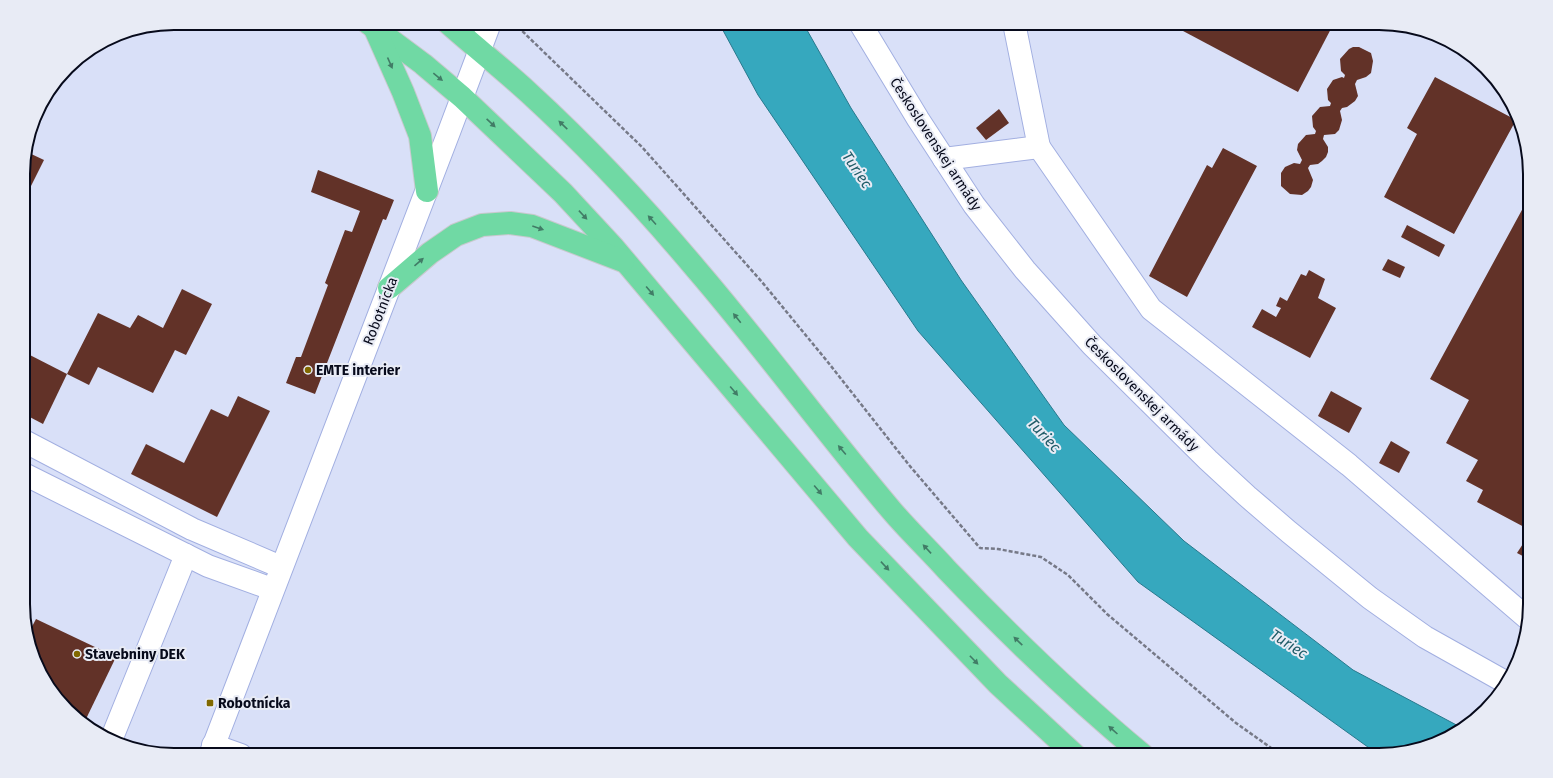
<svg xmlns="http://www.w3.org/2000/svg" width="1553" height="778" viewBox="0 0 1553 778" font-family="'Fira Sans',sans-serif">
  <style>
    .built { fill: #d9e0f8 }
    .water { fill: #36a8be; stroke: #28798d }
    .building { fill: #623228 }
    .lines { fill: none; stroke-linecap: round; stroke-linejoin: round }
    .minor-casing { stroke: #a2afe1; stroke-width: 24 }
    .major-casing { stroke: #c8c9cd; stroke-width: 24 }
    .path { stroke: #767987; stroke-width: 2.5; stroke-dasharray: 4 2; stroke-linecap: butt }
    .minor { stroke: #fff; stroke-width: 22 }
    .major { stroke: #70d9a4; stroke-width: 22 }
    .oneway { fill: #417c66 }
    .poi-dot { fill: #816900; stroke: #e8ebf5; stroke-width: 1.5 }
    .labels { text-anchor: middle; stroke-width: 4; stroke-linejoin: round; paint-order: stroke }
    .street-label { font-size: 14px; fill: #070a1b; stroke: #e8ebf5 }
    .poi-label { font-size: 14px; font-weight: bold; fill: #070a1b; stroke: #e8ebf5; text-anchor: start }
    .water-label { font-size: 15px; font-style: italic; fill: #205c68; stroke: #e8ebf5 }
    .rim { fill: none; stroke: #070a1b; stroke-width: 2 }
  </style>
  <rect width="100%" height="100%" fill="#e8ebf5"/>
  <path class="built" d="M174,23H1379L1446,38L1479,60L1504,90L1529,154L1530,605L1515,671L1493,704L1463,729L1428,747L1389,755H174L107,740L54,696L34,662L24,624L23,164L39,107L74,61L116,34Z"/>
  <path class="water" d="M719,23H803L851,108L961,280L1064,425L1184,541L1353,670L1464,729C1436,744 1410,755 1379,755L1138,582L918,331L758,95Z"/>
  <g class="building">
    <path d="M1168,23H1334L1298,92Z"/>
    <path d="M1353,47H1359L1371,53L1373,61L1371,73L1366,77L1357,80L1355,84L1358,96L1355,101L1347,107L1342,108L1340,111L1342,120L1339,130L1335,134L1324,135L1323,139L1328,147V152L1326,157L1322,161L1318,164L1310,165L1308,168L1313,180L1311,187L1308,191L1302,195L1290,194L1281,186V173L1285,167L1294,163L1300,164L1302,160L1297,150L1298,144L1306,135L1315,134L1316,131L1313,127L1312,116L1320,107L1330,106L1331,103L1328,100L1327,89L1333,80L1342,77L1344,78L1345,75L1341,71L1340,59L1349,49Z"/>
    <path d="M1435,77L1516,120L1454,234L1384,197L1417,134L1407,128Z"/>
    <path d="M999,109L1009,123L986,140L976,128Z"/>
    <path d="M1223,148L1257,166L1187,297L1149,276L1207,165L1212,168Z"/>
    <path d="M27,152L44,160L23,202V164Z"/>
    <path d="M318,170L394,200L386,220L383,219L315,394L286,383L296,357H301L328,285L325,283L345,230L352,232L360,211L311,192Z"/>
    <path d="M1529,197V211L1530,530L1477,502L1483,490L1466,481L1478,460L1446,443L1469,400L1430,379Z"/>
    <path d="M1407,225L1445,245L1439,257L1401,237Z"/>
    <path d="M1388,259L1405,267L1400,278L1382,270Z"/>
    <path d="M1309,270L1325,279L1318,298L1336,308L1310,358L1252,327L1262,309L1276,317L1281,308L1276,306L1280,297L1287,301L1301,274L1306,276Z"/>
    <path d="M182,289L212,304L186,355L175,350L153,393L98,367L89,385L67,374L98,313L130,328L138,315L163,328Z"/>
    <path d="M24,352L67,374L43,424L24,414Z"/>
    <path d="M1331,391L1362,408L1349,433L1318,416Z"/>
    <path d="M238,396L270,411L217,517L131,474L146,444L184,463L211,409L228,417Z"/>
    <path d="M1391,441L1410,452L1399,473L1379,463Z"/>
    <path d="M1530,533V560L1517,553Z"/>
    <path d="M36,619L116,657L85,721L54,696L34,662L27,636Z"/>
  </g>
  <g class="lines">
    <defs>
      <g id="minor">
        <path d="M860,23L918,119L974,205L1025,270L1092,345L1208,460L1247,496L1289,532L1370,598L1425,637L1507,683"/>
        <path d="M1039,147L1151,309L1349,465L1527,618"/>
        <path d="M944,159L1039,147L1014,23"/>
        <path d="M24,441L192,529L281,567"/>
        <path d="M24,474L208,566L272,589"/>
        <path d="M111,740L186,555"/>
        <path d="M213,745L241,755"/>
        <path d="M210,755L449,132L490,23"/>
      </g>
      <g id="major">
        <path d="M368,23L423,64L462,97L563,193L614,248L858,538L998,684L1075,755"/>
        <path d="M448,23C475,47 503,69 529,93C589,148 645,208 697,270C764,348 825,432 892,511C909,531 929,550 947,570C1009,635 1074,698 1143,755"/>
        <path d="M375,29L403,92L420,136L427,191"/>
        <path d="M389,288L430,253L456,235L482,225L510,223L532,226L623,261"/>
      </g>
    </defs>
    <use href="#minor" class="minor-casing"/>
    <use href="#major" class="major-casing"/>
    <path class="path" d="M518,27L642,147L762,282L827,361L909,465L980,548L998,549L1041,557L1068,575L1107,614L1236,723L1281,755"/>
    <use href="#minor" class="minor"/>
    <use href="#major" class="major"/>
  </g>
  <defs><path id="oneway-solid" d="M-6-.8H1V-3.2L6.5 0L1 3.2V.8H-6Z"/></defs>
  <g class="oneway">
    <use href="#oneway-solid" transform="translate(390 63) rotate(66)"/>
    <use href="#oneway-solid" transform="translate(438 77) rotate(39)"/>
    <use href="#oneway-solid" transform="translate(491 123) rotate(43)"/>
    <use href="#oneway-solid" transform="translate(563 125) rotate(-136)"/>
    <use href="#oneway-solid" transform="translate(583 215) rotate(47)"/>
    <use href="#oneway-solid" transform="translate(652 220) rotate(-132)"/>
    <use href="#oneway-solid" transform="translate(538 228) rotate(19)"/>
    <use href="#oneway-solid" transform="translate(419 262) rotate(-41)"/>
    <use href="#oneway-solid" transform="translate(650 291) rotate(50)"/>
    <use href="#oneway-solid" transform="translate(737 318) rotate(-129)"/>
    <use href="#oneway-solid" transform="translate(734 391) rotate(50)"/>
    <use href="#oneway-solid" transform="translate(842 450) rotate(-130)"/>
    <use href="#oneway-solid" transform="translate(818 490) rotate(50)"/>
    <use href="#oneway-solid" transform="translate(927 549) rotate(-133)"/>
    <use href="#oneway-solid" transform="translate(885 566) rotate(47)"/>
    <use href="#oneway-solid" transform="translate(1018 641) rotate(-136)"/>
    <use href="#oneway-solid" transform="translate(974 660) rotate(46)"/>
    <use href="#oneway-solid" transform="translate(1113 730) rotate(-138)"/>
  </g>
  <g class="poi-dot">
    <circle cx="308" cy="370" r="4"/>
    <circle cx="77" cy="654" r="4"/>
    <rect x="206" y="699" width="8" height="8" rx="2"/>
  </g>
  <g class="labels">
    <g class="street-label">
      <text transform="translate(936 144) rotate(57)" y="5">Československej armády</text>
      <text transform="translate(380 311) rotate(-69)" y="5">Robotnícka</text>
      <text transform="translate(1142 394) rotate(45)" y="5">Československej armády</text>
    </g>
    <g class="poi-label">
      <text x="316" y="375">EMTE interier</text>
      <text x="85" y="659">Stavebniny DEK</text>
      <text x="218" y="708">Robotnícka</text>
    </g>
    <g class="water-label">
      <text transform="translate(857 170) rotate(56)" y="5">Turiec</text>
      <text transform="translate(1044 435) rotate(47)" y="5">Turiec</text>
      <text transform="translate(1289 644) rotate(33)" y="5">Turiec</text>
    </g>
  </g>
  <path d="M0 0H1553V778H0ZM174 30H1379A144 144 0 0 1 1523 174V604A144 144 0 0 1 1379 748H174A144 144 0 0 1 30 604V174A144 144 0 0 1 174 30Z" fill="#e8ebf5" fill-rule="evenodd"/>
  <path class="rim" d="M174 30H1379A144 144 0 0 1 1523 174V604A144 144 0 0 1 1379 748H174A144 144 0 0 1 30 604V174A144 144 0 0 1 174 30Z"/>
</svg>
